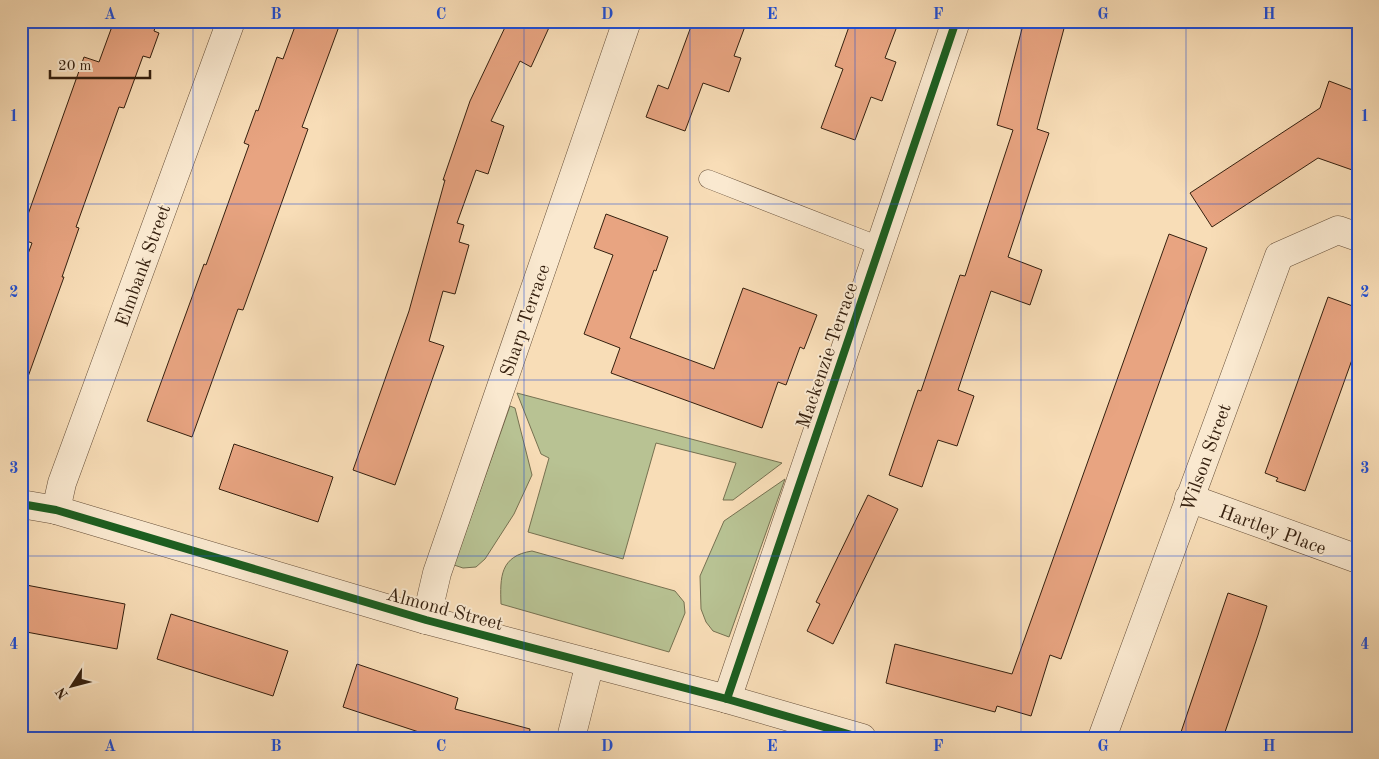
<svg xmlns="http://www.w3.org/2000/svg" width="1379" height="759" viewBox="0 0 1379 759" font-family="'Old Standard TT',serif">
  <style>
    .green { fill: #b8c293; stroke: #767151 }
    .building { fill: #e8a481; stroke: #35200f }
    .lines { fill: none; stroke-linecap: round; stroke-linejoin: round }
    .lane-casing { stroke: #664f39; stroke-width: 19 }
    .street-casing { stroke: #664f39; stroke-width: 29 }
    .lane { stroke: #fae9d0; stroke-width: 18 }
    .street { stroke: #fae9d0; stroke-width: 28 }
    .cycleway-casing { stroke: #fae9d0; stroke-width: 11 }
    .cycleway { stroke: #1b5e20; stroke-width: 8 }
    .grid { fill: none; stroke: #1d4ed8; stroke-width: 1; stroke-opacity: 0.55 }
    .labels { text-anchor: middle; stroke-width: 4; stroke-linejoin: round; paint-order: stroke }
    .street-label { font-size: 19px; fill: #35200f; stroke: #fae9d0 }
    .neatline { fill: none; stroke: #1d4ed8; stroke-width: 2 }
    .grid-label { font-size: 16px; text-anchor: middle; font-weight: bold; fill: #1d4ed8 }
  </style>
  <rect width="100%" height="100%" fill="#f8ddb7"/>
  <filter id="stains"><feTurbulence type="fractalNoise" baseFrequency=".004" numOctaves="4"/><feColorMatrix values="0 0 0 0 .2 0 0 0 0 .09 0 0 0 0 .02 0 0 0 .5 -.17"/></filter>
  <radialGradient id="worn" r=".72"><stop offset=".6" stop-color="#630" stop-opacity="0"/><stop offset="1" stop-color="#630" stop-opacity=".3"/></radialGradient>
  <g class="green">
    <path d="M517,393L782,463L733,500H723L736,463L656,443L623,559L528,532L549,458L541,454Z"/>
    <path d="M510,406L515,408L532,475L514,514L485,559L476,567L463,568L454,565Z"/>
    <path d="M785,479L729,637L713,631L706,622L701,609L700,576L724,521Z"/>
    <path d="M532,551L675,591L684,602L685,613L669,652L501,604C500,577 500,556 532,551Z"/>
  </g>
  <g class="building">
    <path d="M114,21H157L154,31L159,33L150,58L143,56L124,108L119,107L76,227L79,228L62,277H64L25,385L21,384V273L32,243L21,239V234L84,57L99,62Z"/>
    <path d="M297,21H341L302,127L308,129L264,252L243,310L238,309L192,437L147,421L204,264L206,265L249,145L244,143L256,110L258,111L277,57L283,59Z"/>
    <path d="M508,21H552L531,67L520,61L491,121L504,126L488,174L476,170L457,223L464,225L459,242L469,245L455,294L443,291L429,341L444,346L395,485L353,470L409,311L445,180H443L470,101Z"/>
    <path d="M693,21H747L734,56L741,58L729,92L703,83L685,131L646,117L658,85L668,89Z"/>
    <path d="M851,21H899L885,58L896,62L882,101L871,97L855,140L821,128L843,69L835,66Z"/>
    <path d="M1024,21H1066L1037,129L1049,133L1008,257L1042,270L1030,305L991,291L958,390L974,396L957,446L938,440L922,487L889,475L918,390L921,391L960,275L965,276L1013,130L997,125Z"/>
    <path d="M1329,81L1358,92V172L1318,158L1212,227L1190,193L1320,108Z"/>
    <path d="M606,214L668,237L656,271L654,270L630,338L714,369L743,288L817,315L804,349L800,347L786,385L778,382L762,428L611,373L620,348L584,334L613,255L594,248Z"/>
    <path d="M1169,234L1207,248L1061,659L1050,655L1031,716L997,706L995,712L886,683L895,644L1012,674Z"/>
    <path d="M1328,297L1358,308V343L1305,491L1276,481L1278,478L1265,473Z"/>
    <path d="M234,444L333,477L318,522L219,489Z"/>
    <path d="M868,495L898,509L833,644L807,631L820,604L816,602Z"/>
    <path d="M21,584L125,604L117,649L21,631Z"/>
    <path d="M1228,593L1267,606L1258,635L1223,738H1179Z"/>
    <path d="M171,614L288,651L273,696L157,659Z"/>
    <path d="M357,664L458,698L455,709L530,729L529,738H437L343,707Z"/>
  </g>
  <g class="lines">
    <defs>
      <path id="lane" d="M708,179L880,246"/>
      <g id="street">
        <path d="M1189,498L1358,559"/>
        <path d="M21,504L56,510L426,620L727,699L862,738"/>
        <path d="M56,510L62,483L231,21"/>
        <path d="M426,620L437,573L627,21"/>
        <path d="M727,699L956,21"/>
        <path d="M571,738L590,663"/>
        <path d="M1102,738L1279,256L1338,230L1358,237"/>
      </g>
    </defs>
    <use href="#lane" class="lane-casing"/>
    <use href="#street" class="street-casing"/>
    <use href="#lane" class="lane"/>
    <use href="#street" class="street"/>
    <defs>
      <g id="cycleway">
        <path d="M21,504L56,510L426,620L727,699L862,738"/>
        <path d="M727,699L956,21"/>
      </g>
    </defs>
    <use href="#cycleway" class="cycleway-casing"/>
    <use href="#cycleway" class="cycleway"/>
  </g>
  <path class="grid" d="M193,21V738M358,21V738M524,21V738M690,21V738M855,21V738M1021,21V738M1186,21V738M21,204H1358M21,380H1358M21,556H1358"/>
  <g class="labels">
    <g class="street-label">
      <text transform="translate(142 265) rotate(-70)" y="7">Elmbank Street</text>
      <text transform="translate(524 320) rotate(-71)" y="7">Sharp Terrace</text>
      <text transform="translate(826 355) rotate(-71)" y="7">Mackenzie Terrace</text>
      <text transform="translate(1205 457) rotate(-70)" y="7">Wilson Street</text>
      <text transform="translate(1273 529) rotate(20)" y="7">Hartley Place</text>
      <text transform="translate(445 608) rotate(15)" y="7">Almond Street</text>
    </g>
  </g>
  <rect width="1379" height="759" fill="none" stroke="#f8ddb7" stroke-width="55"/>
  <g transform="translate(72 686) rotate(234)" stroke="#fae9d0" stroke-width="4" paint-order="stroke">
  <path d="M0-4L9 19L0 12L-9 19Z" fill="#35200f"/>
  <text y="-8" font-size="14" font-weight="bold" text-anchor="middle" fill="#35200f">N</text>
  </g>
  <path d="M50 70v8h100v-8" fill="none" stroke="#35200f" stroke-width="2.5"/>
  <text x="58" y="70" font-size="15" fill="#35200f" stroke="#fae9d0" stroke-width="4" paint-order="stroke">20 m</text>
  <rect x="28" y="28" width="1324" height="704" class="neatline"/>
  <g class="grid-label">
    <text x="110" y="19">A</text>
    <text x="276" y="19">B</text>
    <text x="441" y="19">C</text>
    <text x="607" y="19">D</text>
    <text x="772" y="19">E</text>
    <text x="938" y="19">F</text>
    <text x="1103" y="19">G</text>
    <text x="1269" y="19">H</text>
    <text x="14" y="121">1</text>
    <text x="1365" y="121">1</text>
    <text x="14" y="297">2</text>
    <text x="1365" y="297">2</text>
    <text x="14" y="473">3</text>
    <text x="1365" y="473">3</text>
    <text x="14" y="649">4</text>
    <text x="1365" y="649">4</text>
    <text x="110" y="751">A</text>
    <text x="276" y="751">B</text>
    <text x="441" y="751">C</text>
    <text x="607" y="751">D</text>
    <text x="772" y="751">E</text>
    <text x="938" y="751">F</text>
    <text x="1103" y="751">G</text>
    <text x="1269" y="751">H</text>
  </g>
  <rect width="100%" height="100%" filter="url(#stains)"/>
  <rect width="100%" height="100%" fill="url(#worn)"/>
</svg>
